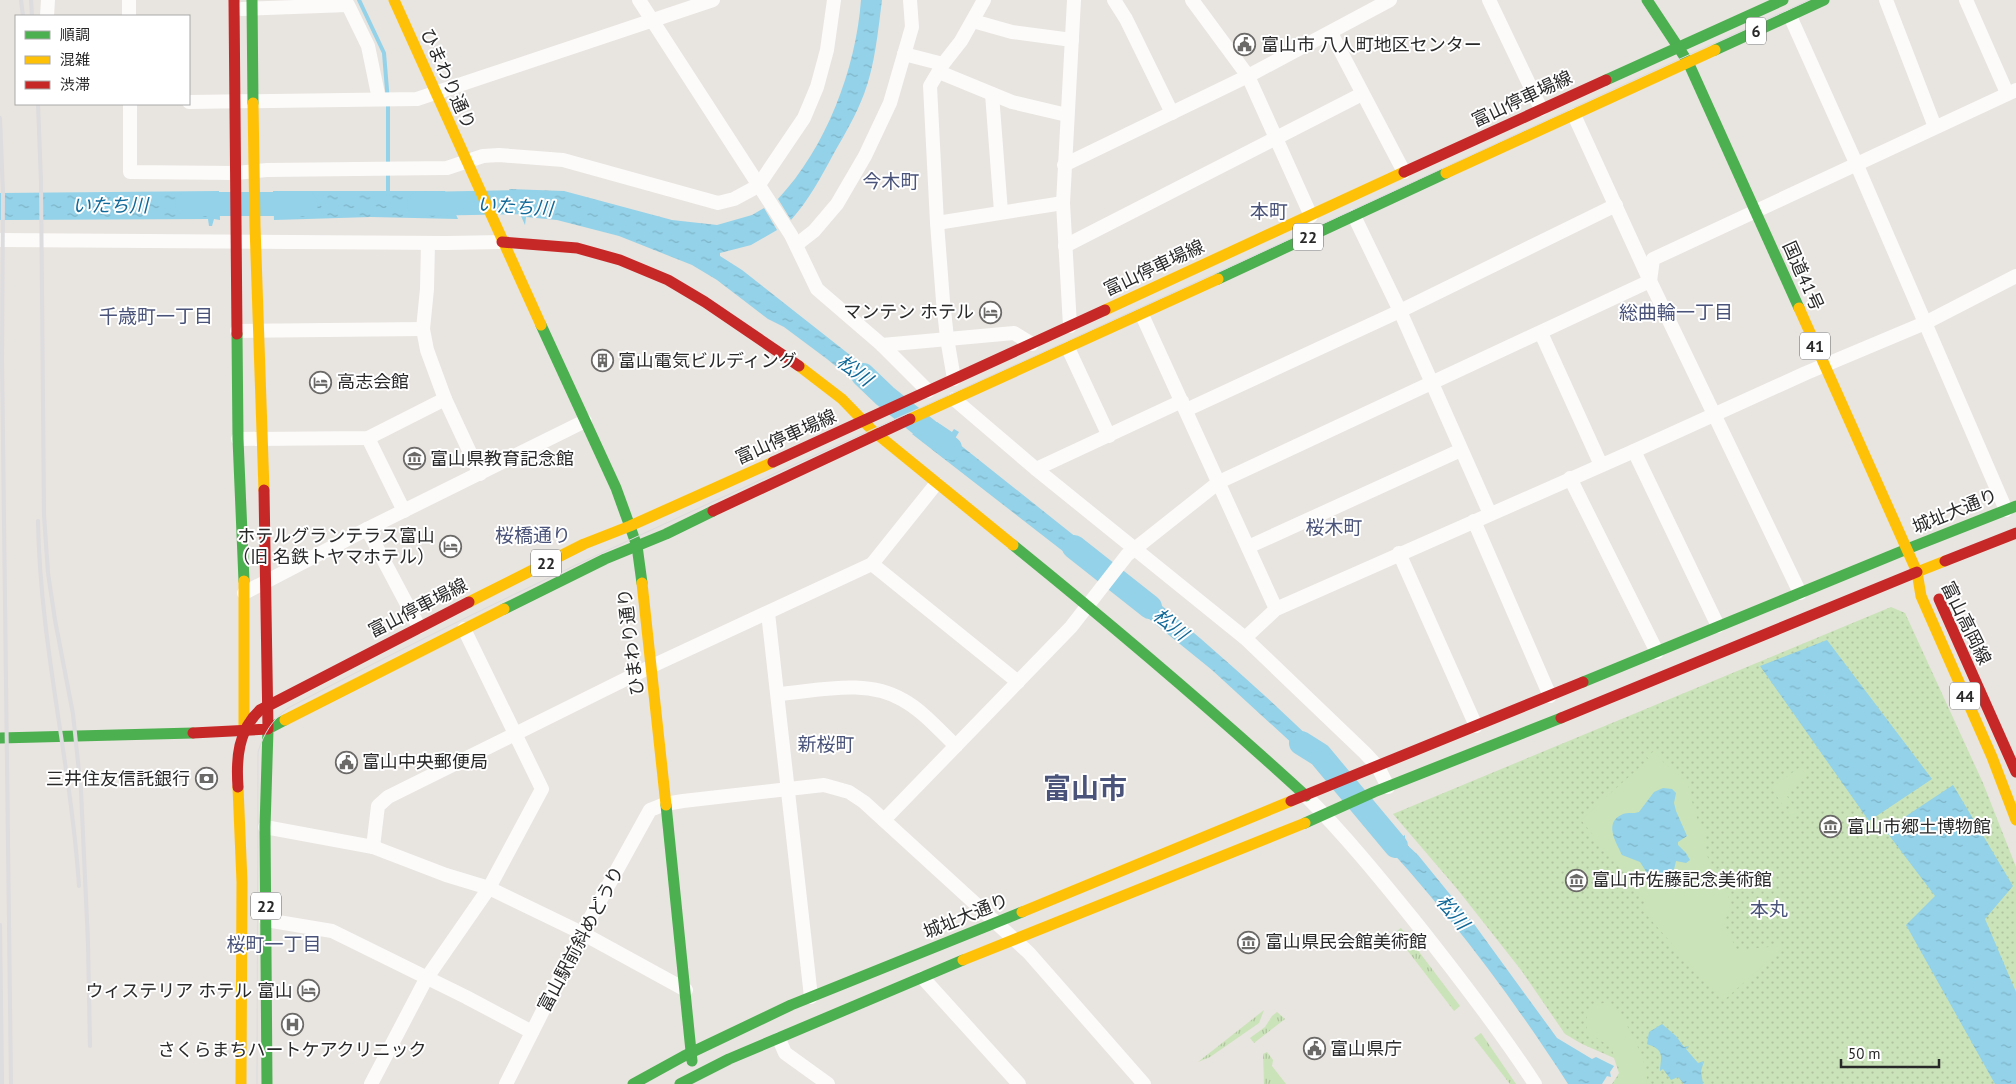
<svg xmlns="http://www.w3.org/2000/svg" width="2016" height="1084" viewBox="0 0 2016 1084" font-family="'PT Sans','Noto Sans JP',sans-serif">
  <style>
    .grass { fill: url(#grass-tufts) }
    .park { fill: url(#park-dots) }
    .garden { fill: #cae3b8 }
    .water { fill: url(#water-ripples) }
    .lines { fill: none; stroke-linecap: round; stroke-linejoin: round }
    .stream { stroke: #93d2e9; stroke-width: 4 }
    .river { stroke: #93d2e9; stroke-width: 24 }
    .street { stroke: #fcfbfa; stroke-width: 14 }
    .fast { stroke: #4caf50; stroke-width: 11 }
    .slow { stroke: #ffc107; stroke-width: 11 }
    .jam { stroke: #c62828; stroke-width: 11 }
    .tram { stroke: #dddcde; stroke-width: 1 }
    .rail { stroke: #dddcde; stroke-width: 4 }
    .labels { text-anchor: middle; stroke-width: 4; stroke-linejoin: round; paint-order: stroke }
    .shield { fill: #fff; stroke: #696969; stroke-width: 1 }
    .shield-label { font-size: 16px; font-weight: bold; fill: #292929 }
    .poi-label { font-size: 18px; fill: #292929; stroke: #fff; text-anchor: start }
    .street-label { font-size: 18px; fill: #292929; stroke: #fff }
    .neighbourhood-label { font-size: 19px; fill: #4a5379; stroke: #fff }
    .water-label { font-size: 19px; font-style: italic; fill: #0f6898; stroke: #fff }
    .town-label { font-size: 28px; font-weight: bold; fill: #4a5379; stroke: #fff }
  </style>
  <defs>
    <pattern id="grass-tufts" width="24" height="20" patternUnits="userSpaceOnUse" patternTransform="scale(1.25)"><rect width="24" height="20" fill="#cae3b8"/><path d="M3 7l-1-3M5 7V3M7 7l1-3M15 17l-1-3M17 17v-4M19 17l1-3" fill="none" stroke="#aec39e"/></pattern>
    <pattern id="park-dots" width="8" height="8" patternUnits="userSpaceOnUse" patternTransform="scale(1.25)"><rect width="8" height="8" fill="#cae3b8"/><path d="M2 2h.1M6 6h.1" fill="none" stroke="#aec39e" stroke-width="1.8" stroke-linecap="round"/></pattern>
    <pattern id="water-ripples" width="26" height="14" patternUnits="userSpaceOnUse" patternTransform="scale(1.25)"><rect width="26" height="14" fill="#93d2e9"/><path d="M2 4q2-2 4 0t4 0M15 11q2-2 4 0t4 0" fill="none" stroke="#7fb4c8"/></pattern>
  </defs>
  <rect width="100%" height="100%" fill="#e8e4df"/>
  <g class="grass">
    <path d="M1401,928L1460,1006L1454,1011L1394,933Z"/>
    <path d="M1264,1010L1259,1023L1210,1057L1198,1062Z"/>
    <path d="M1277,1012L1285,1019L1254,1043L1250,1038L1265,1027L1272,1016Z"/>
    <path d="M1481,1033L1516,1084H1510L1474,1038Z"/>
    <path d="M1267,1052L1273,1060L1272,1066L1286,1084H1264L1263,1054Z"/>
  </g>
  <path class="park" d="M1891,607L1905,613L1983,783L2016,867V1084H1612L1619,1073L1614,1058L1582,1044L1565,1034L1521,970L1458,890L1393,814Z"/>
  <g class="garden">
    <path d="M1654,751L1664,763L1685,780L1689,788L1691,798L1697,818L1706,832L1703,848L1730,900V907L1724,923L1736,948L1739,950L1779,946L1782,949L1723,1001L1643,911L1646,900L1581,820L1597,806L1596,804L1603,797L1605,798L1649,759L1644,754L1647,752L1650,754Z"/>
    <path d="M1800,767L1807,776L1784,792L1798,812L1791,816L1787,810L1792,806L1789,802L1783,805L1771,788Z"/>
    <path d="M1607,1002C1610,1004 1614,1006 1616,1009C1627,1022 1652,1069 1646,1084H1613L1621,1073L1611,1047L1590,1034L1587,1030V1015L1596,1005Z"/>
  </g>
  <g class="water">
    <path d="M861,0H882C878,31 875,65 864,94C856,115 845,134 834,153C821,177 809,200 791,220L778,199C826,148 856,69 861,0Z"/>
    <path d="M509,189L564,191L672,220L717,225L752,215L764,208L777,230L751,245L720,253V256L742,270L897,392L875,402L872,396L827,359L784,327L768,319L717,280L692,265L619,236L557,220L526,217L525,225Z"/>
    <path d="M219,191L220,220L214,219L212,226H209L208,219L0,220V193Z"/>
    <path d="M273,191H445L458,219L371,217L274,220Z"/>
    <path d="M937,422L952,432L954,429L959,432L954,440L1106,561L1098,567L1099,570L1095,576L912,434Z"/>
    <path d="M1128,578C1192,630 1254,684 1313,741L1322,745L1335,758L1318,766L1307,757L1212,670L1117,593L1125,585V583Z"/>
    <path d="M1827,640L1932,779L1869,821L1760,666Z"/>
    <path d="M1953,785L2013,886L1985,919L2016,992V1084H1995L1906,925L1935,896L1885,830Z"/>
    <path d="M1663,788L1672,789L1676,793L1674,803L1676,811L1687,836L1678,842V845L1686,853L1690,860L1686,863L1676,861L1672,878L1666,882C1647,877 1650,877 1640,862L1622,855C1616,842 1603,822 1623,814C1628,812 1633,814 1639,812L1654,792Z"/>
    <path d="M1382,819L1399,839L1405,835V843L1418,855L1474,924L1557,1038L1592,1059L1596,1057L1614,1066L1610,1072L1611,1077L1607,1076L1602,1084H1568C1509,992 1442,904 1367,825Z"/>
    <path d="M1662,1024L1676,1036L1684,1047L1689,1046L1686,1049L1698,1063L1704,1061L1701,1071L1703,1084H1684L1678,1077L1671,1080L1663,1069L1660,1071C1661,1056 1665,1050 1647,1044L1649,1032Z"/>
  </g>
  <g class="lines">
    <path class="stream" d="M359,0L384,53L388,102V194"/>
    <g class="river">
      <path d="M187,204H306"/>
      <path d="M419,204L521,202L546,206"/>
      <path d="M863,375L885,396L950,448"/>
      <path d="M1074,547L1150,607"/>
      <path d="M1301,743L1320,755L1396,846"/>
    </g>
    <g class="street">
      <path d="M129,0V16"/>
      <path d="M639,0L791,235L817,289L882,345L928,391"/>
      <path d="M1114,0L1126,19L1172,113"/>
      <path d="M1192,0L1248,76L1311,216"/>
      <path d="M1489,0L1541,109"/>
      <path d="M1886,0L1935,127"/>
      <path d="M1966,0L2007,93"/>
      <path d="M242,9L348,5L368,46L379,99"/>
      <path d="M47,16L48,0"/>
      <path d="M1790,16L1856,163L2006,510"/>
      <path d="M973,21L1012,32L1072,40"/>
      <path d="M1331,33L1404,172"/>
      <path d="M904,54L943,64"/>
      <path d="M939,72L1012,102L1067,115"/>
      <path d="M992,94L1001,212"/>
      <path d="M189,102L417,99L713,0"/>
      <path d="M130,104V172L236,173L267,170L447,168L483,156L499,155L563,160L718,203L734,199L758,186L804,118L817,87L827,50L834,0"/>
      <path d="M1574,115L1650,281L1800,593"/>
      <path d="M1064,165L1248,76L1390,0"/>
      <path d="M1354,216L1400,311L1490,514"/>
      <path d="M937,223L1063,203"/>
      <path d="M0,240L446,243L502,242"/>
      <path d="M428,243L427,289L423,329L427,350L445,399L480,474"/>
      <path d="M796,245L814,231L837,204L865,156L890,103L912,27L910,0"/>
      <path d="M1065,246L1362,94"/>
      <path d="M1142,315L1276,609"/>
      <path d="M1070,326L1063,203L1074,0"/>
      <path d="M237,331L423,329"/>
      <path d="M1541,333L1601,465"/>
      <path d="M882,345L1014,333L1032,344"/>
      <path d="M1068,348L1109,436"/>
      <path d="M954,379L947,338L943,301L937,223L930,86L943,64L961,41L984,0"/>
      <path d="M954,399L1036,469L1245,638L1365,753L1378,767L1388,787"/>
      <path d="M1186,410L1400,311L1616,205"/>
      <path d="M368,438L404,511"/>
      <path d="M238,439L368,438L445,399"/>
      <path d="M1634,451L1718,626"/>
      <path d="M1036,469L1182,401"/>
      <path d="M1570,478L1657,652"/>
      <path d="M1474,521L1550,696"/>
      <path d="M367,529L419,627"/>
      <path d="M1248,547L1461,450"/>
      <path d="M1399,553L1476,726"/>
      <path d="M872,564L1018,682"/>
      <path d="M244,593L367,529L585,421"/>
      <path d="M768,613L811,997"/>
      <path d="M1245,638L1276,609L1634,451L1806,373L1925,323L2016,276"/>
      <path d="M778,694C818,691 866,678 903,700C923,711 939,730 956,746"/>
      <path d="M1306,796C1344,834 1379,877 1413,919C1456,973 1497,1026 1535,1084"/>
      <path d="M884,820L1071,627L1127,555L1219,482L1650,281L1653,259L2016,90"/>
      <path d="M265,827L373,847L446,875L489,888L582,933L686,990"/>
      <path d="M373,847L378,806L388,797L652,666L872,564L936,484"/>
      <path d="M266,920L332,931L466,997L532,1032"/>
      <path d="M923,978L1019,1084"/>
      <path d="M779,1039L785,1053L828,1084"/>
      <path d="M371,1084L426,979L489,888L542,789L464,629"/>
      <path d="M506,1084L582,933L650,810L665,804L683,801L824,785L849,792L864,802L1014,939L1029,953L1144,1084"/>
    </g>
    <g class="fast">
      <path d="M252,0L253,103"/>
      <path d="M1647,0L1688,62L1799,308"/>
      <path d="M1715,50L1824,0"/>
      <path d="M1606,80L1783,0"/>
      <path d="M1218,279L1446,173"/>
      <path d="M541,325L616,488L637,546L642,583"/>
      <path d="M237,334L238,439L244,581"/>
      <path d="M1013,545C1113,626 1211,709 1306,796"/>
      <path d="M1907,549L2016,506"/>
      <path d="M504,609L605,559L666,534L713,511"/>
      <path d="M1583,682L1907,549"/>
      <path d="M0,738L193,733"/>
      <path d="M666,805L692,1061"/>
      <path d="M1305,823L1374,792L1561,718"/>
      <path d="M267,1084L265,827L268,729L285,720"/>
      <path d="M633,1084L684,1056L791,1005L1022,912"/>
      <path d="M680,1084L729,1059L963,960"/>
    </g>
    <g class="slow">
      <path d="M394,0L541,325"/>
      <path d="M253,103L255,226L264,490"/>
      <path d="M1446,173L1715,50"/>
      <path d="M1799,308L1917,572L1945,561"/>
      <path d="M1105,310L1404,172"/>
      <path d="M799,366L842,399L872,430L1013,545"/>
      <path d="M910,419L1218,279"/>
      <path d="M1917,572L1921,596L1992,757L2016,820"/>
      <path d="M244,581V730"/>
      <path d="M642,583L666,805"/>
      <path d="M469,602L584,544L630,526L773,462"/>
      <path d="M285,720L504,609"/>
      <path d="M238,787L242,882L241,1084"/>
      <path d="M1022,912L1291,801"/>
      <path d="M963,960L1305,823"/>
    </g>
    <g class="jam">
      <path d="M234,0L237,334"/>
      <path d="M1404,172L1606,80"/>
      <path d="M502,242L577,248L620,260L668,280L705,302L799,366"/>
      <path d="M773,462L1105,310"/>
      <path d="M713,511L910,419"/>
      <path d="M1945,561L2016,533"/>
      <path d="M1939,599L2016,772"/>
      <path d="M1561,718L1917,572"/>
      <path d="M193,733L268,729L264,490"/>
      <path d="M238,787C236,759 238,730 260,710L469,602"/>
      <path d="M1291,801L1583,682"/>
    </g>
    <path class="tram" d="M257,1084L258,752C264,733 272,720 288,708C528,581 780,472 1028,359C1289,241 1548,118 1809,0"/>
    <g class="rail">
      <path d="M21,0L23,16"/>
      <path d="M31,0L32,16"/>
      <path d="M38,104L41,182L44,515L48,573L55,620L73,714L81,791L88,943L90,1046"/>
      <path d="M0,118L3,194L2,360L11,1084"/>
      <path d="M38,521C40,644 71,764 79,886"/>
      <path d="M0,925L2,1084"/>
    </g>
  </g>
  <defs>
    <symbol id="civic-ring" viewBox="-11 -11 22 22"><circle r="9.5" fill="#fff" stroke="#6c6a69" stroke-width="1.5"/><path d="M-.6-6.5H3V-4.5H.6V-3L4-1V1h2V6H-6V1h2V-1L-.6-3ZM-1.2 2.5V6h2.4V2.5Z" fill="#6c6a69"/></symbol>
    <symbol id="hotel-ring" viewBox="-11 -11 22 22"><circle r="9.5" fill="#fff" stroke="#6c6a69" stroke-width="1.5"/><path d="M-6-4.5h1.5V1H6V5H4.5V3h-9V5H-6ZM-4 0a1.8 1.8 0 1 1 3.6 0ZM.5 0V-2.5h3Q6-2.5 6 0Z" fill="#6c6a69"/></symbol>
    <symbol id="building-ring" viewBox="-11 -11 22 22"><circle r="9.5" fill="#fff" stroke="#6c6a69" stroke-width="1.5"/><path d="M-4-6H4V6H1V3H-1V6H-4ZM-2.5-4.3h1.7v1.8h-1.7ZM.8-4.3h1.7v1.8H.8ZM-2.5-1h1.7V.8h-1.7ZM.8-1h1.7V.8H.8Z" fill="#6c6a69"/></symbol>
    <symbol id="museum-ring" viewBox="-11 -11 22 22"><circle r="9.5" fill="#fff" stroke="#6c6a69" stroke-width="1.5"/><path d="M0-6L6-3V-2H-6V-3ZM-5-1h2V3h-2ZM-1-1h2V3h-2ZM3-1h2V3H3ZM-6 4H6V6H-6Z" fill="#6c6a69"/></symbol>
    <symbol id="bank-ring" viewBox="-11 -11 22 22"><circle r="9.5" fill="#fff" stroke="#6c6a69" stroke-width="1.5"/><path d="M-6-4H6V4H-6ZM0-2.3a2.3 2.3 0 1 0 0 4.6a2.3 2.3 0 1 0 0-4.6Z" fill="#6c6a69"/></symbol>
    <symbol id="hospital-ring" viewBox="-11 -11 22 22"><circle r="9.5" fill="#fff" stroke="#6c6a69" stroke-width="1.5"/><path d="M-5-5h3v3.5h4V-5h3V5h-3V1.5h-4V5h-3Z" fill="#6c6a69"/></symbol>
  </defs>
  <g fill-rule="evenodd">
    <use href="#civic-ring" x="1232" y="32" width="25" height="25"/>
    <use href="#hotel-ring" x="978" y="300" width="25" height="25"/>
    <use href="#building-ring" x="590" y="348" width="25" height="25"/>
    <use href="#hotel-ring" x="308" y="370" width="25" height="25"/>
    <use href="#museum-ring" x="402" y="446" width="25" height="25"/>
    <use href="#hotel-ring" x="438" y="534" width="25" height="25"/>
    <use href="#civic-ring" x="334" y="750" width="25" height="25"/>
    <use href="#bank-ring" x="194" y="766" width="25" height="25"/>
    <use href="#museum-ring" x="1818" y="814" width="25" height="25"/>
    <use href="#museum-ring" x="1564" y="868" width="25" height="25"/>
    <use href="#museum-ring" x="1236" y="930" width="25" height="25"/>
    <use href="#hotel-ring" x="296" y="978" width="25" height="25"/>
    <use href="#hospital-ring" x="280" y="1012" width="25" height="25"/>
    <use href="#civic-ring" x="1302" y="1036" width="25" height="25"/>
  </g>
  <g class="labels">
    <g class="shield">
      <rect x="1746" y="17.5" width="20" height="27" rx="4"/>
      <rect x="1293" y="223.5" width="30" height="27" rx="4"/>
      <rect x="1800" y="332.5" width="30" height="27" rx="4"/>
      <rect x="531" y="549.5" width="30" height="27" rx="4"/>
      <rect x="1950" y="682.5" width="30" height="27" rx="4"/>
      <rect x="251" y="892.5" width="30" height="27" rx="4"/>
    </g>
    <g class="shield-label">
      <text x="1756" y="37">6</text>
      <text x="1308" y="243">22</text>
      <text x="1815" y="352">41</text>
      <text x="546" y="569">22</text>
      <text x="1965" y="702">44</text>
      <text x="266" y="912">22</text>
    </g>
    <g class="poi-label">
      <text x="1261" y="51">富山市 八人町地区センター</text>
      <text x="974" y="318" text-anchor="end">マンテン ホテル</text>
      <text x="618" y="367">富山電気ビルディング</text>
      <text x="337" y="388">高志会館</text>
      <text x="430" y="465">富山県教育記念館</text>
      <text x="435" y="542" text-anchor="end">ホテルグランテラス富山<tspan x="435" dy="21">（旧 名鉄トヤマホテル）</tspan></text>
      <text x="362" y="768">富山中央郵便局</text>
      <text x="190" y="785" text-anchor="end">三井住友信託銀行</text>
      <text x="1847" y="833">富山市郷土博物館</text>
      <text x="1592" y="886">富山市佐藤記念美術館</text>
      <text x="1265" y="948">富山県民会館美術館</text>
      <text x="293" y="997" text-anchor="end">ウィステリア ホテル 富山</text>
      <text x="1330" y="1055">富山県庁</text>
      <text x="292" y="1056" text-anchor="middle">さくらまちハートケアクリニック</text>
    </g>
    <g class="street-label">
      <text transform="translate(448 79) rotate(66)" y="6">ひまわり通り</text>
      <text transform="translate(1522 99) rotate(-25)" y="6">富山停車場線</text>
      <text transform="translate(1154 268) rotate(-25)" y="6">富山停車場線</text>
      <text transform="translate(1803 276) rotate(66)" y="6">国道41号</text>
      <text transform="translate(786 437) rotate(-24)" y="6">富山停車場線</text>
      <text transform="translate(1955 511) rotate(-22)" y="6">城址大通り</text>
      <text transform="translate(418 608) rotate(-27)" y="6">富山停車場線</text>
      <text transform="translate(1966 623) rotate(64)" y="6">富山高岡線</text>
      <text transform="translate(631 642) rotate(-97)" y="6">ひまわり通り</text>
      <text transform="translate(966 916) rotate(-22)" y="6">城址大通り</text>
      <text transform="translate(581 939) rotate(-62)" y="6">富山駅前斜めどうり</text>
    </g>
    <g class="neighbourhood-label">
      <text x="891" y="188">今木町</text>
      <text x="1269" y="218">本町</text>
      <text x="1676" y="319">総曲輪一丁目</text>
      <text x="156" y="323">千歳町一丁目</text>
      <text x="1334" y="534">桜木町</text>
      <text x="533" y="542">桜橋通り</text>
      <text x="826" y="751">新桜町</text>
      <text x="1769" y="916">本丸</text>
      <text x="274" y="951">桜町一丁目</text>
    </g>
    <g class="water-label">
      <text x="110" y="212">いたち川</text>
      <text transform="translate(515 206) rotate(4)" y="7">いたち川</text>
      <text transform="translate(855 370) rotate(37)" y="7">松川</text>
      <text transform="translate(1171 624) rotate(39)" y="7">松川</text>
      <text transform="translate(1453 912) rotate(50)" y="7">松川</text>
    </g>
    <g class="town-label">
      <text x="1085" y="798">富山市</text>
    </g>
  </g>
  <rect x="15" y="15" width="175" height="90" fill="#ffffff" stroke="#a9a9a9"/>
  <rect x="25" y="31" width="25" height="8" fill="#4caf50" stroke="#a9a9a9"/>
  <text x="60" y="40" font-size="15" fill="#292929">順調</text>
  <rect x="25" y="56" width="25" height="8" fill="#ffc107" stroke="#a9a9a9"/>
  <text x="60" y="65" font-size="15" fill="#292929">混雑</text>
  <rect x="25" y="81" width="25" height="8" fill="#c62828" stroke="#a9a9a9"/>
  <text x="60" y="90" font-size="15" fill="#292929">渋滞</text>
  <path d="M1841 1059v8h98v-8" fill="none" stroke="#292929" stroke-width="2.5"/>
  <text x="1848" y="1059" font-size="15" fill="#292929" stroke="#ffffff" stroke-width="4" paint-order="stroke">50 m</text>
</svg>
